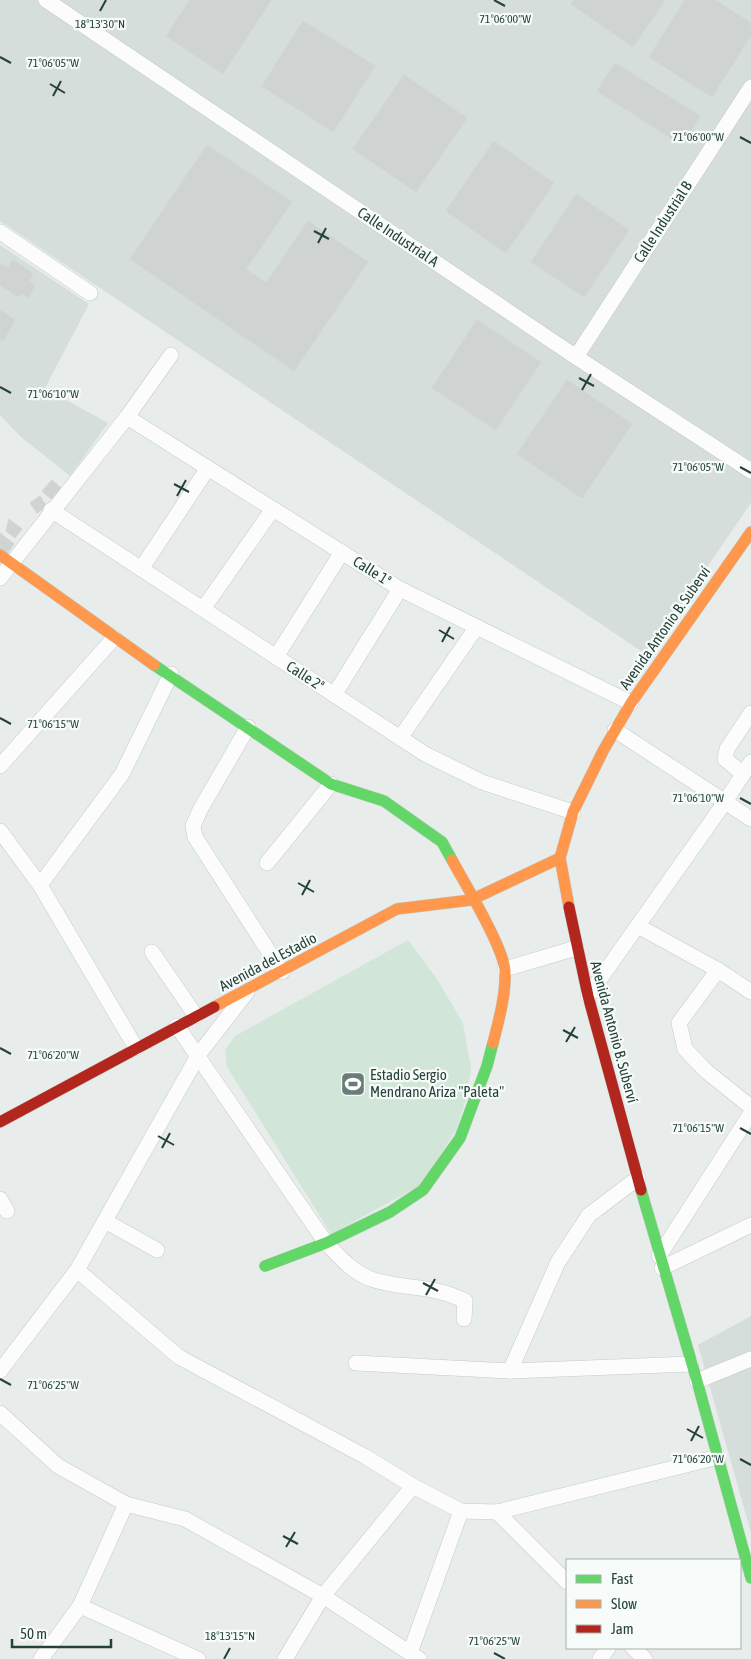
<svg xmlns="http://www.w3.org/2000/svg" width="751" height="1659" viewBox="0 0 751 1659" font-family="'Asap Condensed',sans-serif">
  <style>
    .built { fill: #d6dedb }
    .green { fill: #d1e6d8 }
    .building { fill: #cfd4d2; stroke: #d1d6d4 }
    .lines { fill: none; stroke-linecap: round; stroke-linejoin: round }
    .street-casing { stroke: #c5cac8; stroke-width: 16 }
    .fast-casing { stroke: #c3cbc8; stroke-width: 12 }
    .slow-casing { stroke: #c3cbc8; stroke-width: 12 }
    .jam-casing { stroke: #c3cbc8; stroke-width: 12 }
    .street { stroke: #fcfcfc; stroke-width: 15 }
    .fast { stroke: #63d668; stroke-width: 11 }
    .slow { stroke: #ff974d; stroke-width: 11 }
    .jam { stroke: #b3261e; stroke-width: 11 }
    .ticks { fill: none; stroke: #24423a; stroke-width: 2 }
    .labels { text-anchor: middle; stroke-width: 4.5; stroke-linejoin: round; paint-order: stroke }
    .street-label { font-size: 15px; fill: #24423a; stroke: #f7fbf9 }
    .poi-label { font-size: 15px; fill: #24423a; stroke: #f7fbf9; text-anchor: start }
    .ticks-label { font-size: 12px; text-anchor: middle; fill: #24423a; stroke: #f7fbf9; stroke-width: 4.5; stroke-linejoin: round; paint-order: stroke }
  </style>
  <rect width="100%" height="100%" fill="#e8edeb"/>
  <g class="built">
    <path d="M0,0H751V503L647,655L0,221Z"/>
    <path d="M0,245L89,304L45,388L108,423L70,476L20,436L0,415Z"/>
    <path d="M751,1316V1533L698,1345Z"/>
  </g>
  <path class="green" d="M408,940L437,979L463,1023L471,1068L466,1099L456,1130L421,1185L331,1234L227,1067L225,1050L235,1036Z"/>
  <g class="building">
    <path d="M190,0H271L223,74L166,36Z"/>
    <path d="M574,0H665L633,47L571,4Z"/>
    <path d="M685,0H715L751,23V35L712,97L649,57Z"/>
    <path d="M303,21L375,66L333,132L262,86Z"/>
    <path d="M615,63L700,116L682,145L597,91Z"/>
    <path d="M404,75L467,118L416,192L353,149Z"/>
    <path d="M494,141L554,183L506,253L446,211Z"/>
    <path d="M207,145L292,202L246,269L266,283L308,221L368,262L294,371L130,259Z"/>
    <path d="M576,194L629,230L584,297L531,262Z"/>
    <path d="M13,260L33,274L29,281L35,285L28,298L21,293L18,297L0,285V263L8,268Z"/>
    <path d="M0,310L15,320L3,341L0,339Z"/>
    <path d="M477,320L541,362L496,430L432,388Z"/>
    <path d="M567,380L632,424L582,498L517,454Z"/>
    <path d="M52,480L61,488L51,499L42,491Z"/>
    <path d="M40,496L47,507L37,513L30,503Z"/>
    <path d="M9,519L22,529L15,538L6,531Z"/>
    <path d="M0,533L14,544L6,555L0,551Z"/>
  </g>
  <g class="lines">
    <defs>
      <g id="street">
        <path d="M46,0L576,357L751,471"/>
        <path d="M0,232L90,293"/>
        <path d="M576,357L751,87"/>
        <path d="M127,417L400,589L631,703"/>
        <path d="M51,510L425,754L482,782L573,812"/>
        <path d="M141,569L208,468"/>
        <path d="M0,578L127,417L171,355"/>
        <path d="M203,609L273,509"/>
        <path d="M276,657L342,552"/>
        <path d="M334,695L400,589"/>
        <path d="M248,727L200,810L193,826L195,837L282,972"/>
        <path d="M615,730L751,819"/>
        <path d="M400,738L476,628"/>
        <path d="M0,766L114,638"/>
        <path d="M743,774L725,759L727,749L751,713"/>
        <path d="M0,831L40,885L136,1048"/>
        <path d="M267,863L331,784"/>
        <path d="M40,885L122,774L171,674"/>
        <path d="M638,926L718,970L751,992"/>
        <path d="M152,952L196,1016"/>
        <path d="M505,969L576,948"/>
        <path d="M718,970L679,1023L685,1049L706,1071L751,1107"/>
        <path d="M588,996L725,802L751,762"/>
        <path d="M177,1026L326,1243C339,1256 352,1272 371,1279C402,1290 432,1284 465,1301L464,1319"/>
        <path d="M0,1199L7,1211"/>
        <path d="M105,1221L157,1250"/>
        <path d="M659,1256L751,1113"/>
        <path d="M662,1268L751,1225"/>
        <path d="M77,1270L179,1357L366,1457L413,1486L461,1511L497,1512L718,1457"/>
        <path d="M356,1363L510,1371L691,1364"/>
        <path d="M0,1371L77,1270L199,1054L247,992"/>
        <path d="M510,1371L558,1262L589,1215L638,1178"/>
        <path d="M697,1381L751,1359"/>
        <path d="M0,1413L58,1466L126,1504L185,1519L323,1596L419,1659"/>
        <path d="M497,1512L567,1582"/>
        <path d="M80,1606L198,1659"/>
        <path d="M633,1648L645,1659"/>
        <path d="M410,1653L461,1511"/>
        <path d="M41,1659L80,1606L126,1504"/>
        <path d="M285,1659L323,1596L413,1486"/>
        <path d="M600,1659L608,1648"/>
      </g>
      <g id="fast">
        <path d="M154,665L331,784L384,801L442,842L452,860"/>
        <path d="M641,1190L697,1381L751,1578"/>
        <path d="M265,1266L326,1243L390,1212L423,1190L460,1138L487,1066L493,1043"/>
      </g>
      <g id="slow">
        <path d="M0,555L154,665"/>
        <path d="M452,860C464,882 504,948 505,971C506,994 499,1020 493,1043"/>
        <path d="M569,907L560,858L573,812L603,751L631,703L751,532"/>
        <path d="M214,1007L397,909L471,900L560,858"/>
      </g>
      <g id="jam">
        <path d="M569,907L588,996L641,1190"/>
        <path d="M0,1122L214,1007"/>
      </g>
    </defs>
    <use href="#street" class="street-casing"/>
    <use href="#fast" class="fast-casing"/>
    <use href="#slow" class="slow-casing"/>
    <use href="#jam" class="jam-casing"/>
    <use href="#street" class="street"/>
    <use href="#fast" class="fast"/>
    <use href="#slow" class="slow"/>
    <use href="#jam" class="jam"/>
  </g>
  <path class="ticks" d="M494,0L505,6M100,11L106,0M0,57L11,63M50,84L65,93M53,96L61,81M740,137L751,143M314,231L329,239M318,243L326,228M579,378L594,386M0,387L11,393M582,390L591,374M740,467L751,473M174,484L189,492M177,496L186,480M439,630L454,639M442,642L450,627M0,718L11,724M740,798L751,804M298,883L314,892M302,895L310,880M563,1030L578,1038M566,1042L575,1027M0,1048L11,1054M740,1128L751,1134M158,1136L174,1145M162,1148L170,1133M423,1283L438,1291M426,1295L435,1279M0,1379L11,1385M687,1429L703,1438M691,1441L699,1426M740,1459L751,1465M283,1536L298,1544M286,1547L295,1532M494,1653L505,1659M224,1659L230,1648"/>
  <defs>
    <symbol id="stadium-square" viewBox="-11 -11 22 22"><rect x="-9" y="-9" width="18" height="18" rx="4" fill="#697e78" stroke="#f7fbf9"/><path d="M0-5a6.5 5 0 1 0 0 10a6.5 5 0 1 0 0-10ZM-3.5-1.8h7v3.6h-7Z" fill="#fff"/></symbol>
  </defs>
  <g fill-rule="evenodd">
    <use href="#stadium-square" x="339" y="1070" width="28" height="28"/>
  </g>
  <g class="labels">
    <g class="street-label">
      <text transform="translate(663 222) rotate(-57)" y="5">Calle Industrial B</text>
      <text transform="translate(398 237) rotate(34)" y="5">Calle Industrial A</text>
      <text transform="translate(372 571) rotate(32)" y="5">Calle 1ª</text>
      <text transform="translate(665 628) rotate(-55)" y="5">Avenida Antonio B. Suberví</text>
      <text transform="translate(305 676) rotate(33)" y="5">Calle 2ª</text>
      <text transform="translate(268 962) rotate(-28)" y="5">Avenida del Estadio</text>
      <text transform="translate(614 1032) rotate(75)" y="5">Avenida Antonio B. Suberví</text>
    </g>
    <g class="poi-label">
      <text x="370" y="1080">Estadio Sergio<tspan x="370" dy="17">Mendrano Ariza "Paleta"</tspan></text>
    </g>
  </g>
  <g class="ticks-label">
    <text x="505" y="23">71°06'00"W</text>
    <text x="100" y="28">18°13'30"N</text>
    <text x="53" y="67">71°06'05"W</text>
    <text x="698" y="141">71°06'00"W</text>
    <text x="53" y="398">71°06'10"W</text>
    <text x="698" y="471">71°06'05"W</text>
    <text x="53" y="728">71°06'15"W</text>
    <text x="698" y="802">71°06'10"W</text>
    <text x="53" y="1059">71°06'20"W</text>
    <text x="698" y="1132">71°06'15"W</text>
    <text x="53" y="1389">71°06'25"W</text>
    <text x="698" y="1463">71°06'20"W</text>
    <text x="230" y="1640">18°13'15"N</text>
    <text x="494" y="1645">71°06'25"W</text>
  </g>
  <rect x="566" y="1559" width="175" height="90" fill="#f7fbf9" stroke="#a3b1ad"/>
  <rect x="576" y="1575" width="25" height="8" fill="#63d668" stroke="#a3b1ad"/>
  <text x="611" y="1584" font-size="15" fill="#24423a">Fast</text>
  <rect x="576" y="1600" width="25" height="8" fill="#ff974d" stroke="#a3b1ad"/>
  <text x="611" y="1609" font-size="15" fill="#24423a">Slow</text>
  <rect x="576" y="1625" width="25" height="8" fill="#b3261e" stroke="#a3b1ad"/>
  <text x="611" y="1634" font-size="15" fill="#24423a">Jam</text>
  <path d="M12 1639v8h99v-8" fill="none" stroke="#24423a" stroke-width="2.5"/>
  <text x="20" y="1639" font-size="15" fill="#24423a" stroke="#f7fbf9" stroke-width="4" paint-order="stroke">50 m</text>
</svg>
